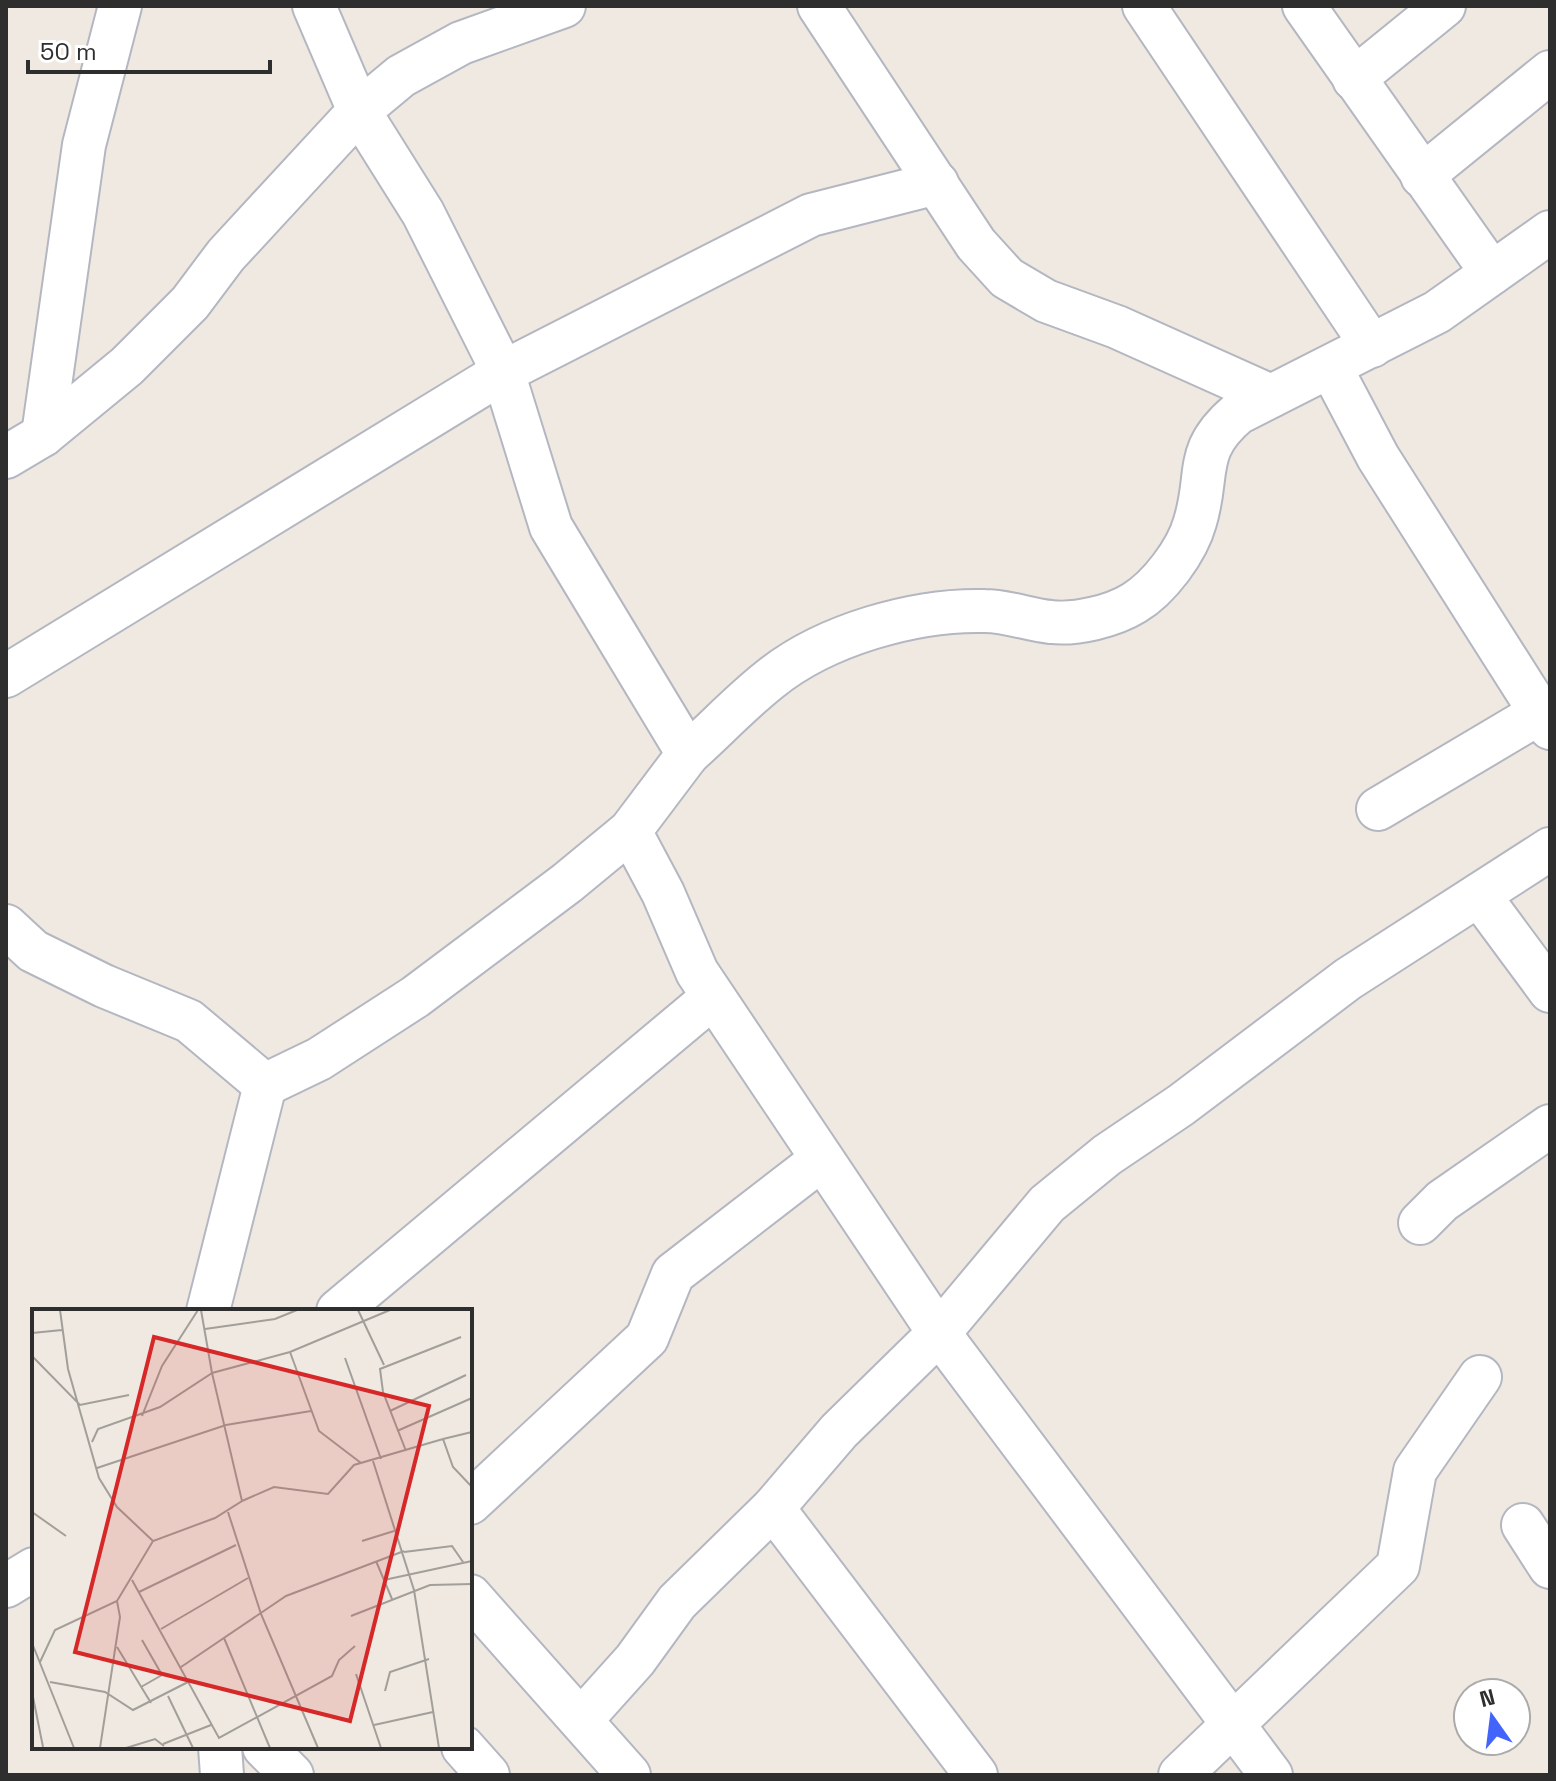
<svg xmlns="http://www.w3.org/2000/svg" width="1556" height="1781" viewBox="0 0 1556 1781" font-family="'Space Grotesk',sans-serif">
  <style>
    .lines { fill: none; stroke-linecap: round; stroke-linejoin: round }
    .minor-casing { stroke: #b4b7c1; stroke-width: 46 }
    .minor { stroke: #fff; stroke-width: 42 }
    .inset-road { fill: none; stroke: #a29e99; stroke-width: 2 }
    .view { fill: #d62828; fill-opacity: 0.15; stroke: #d62828; stroke-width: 4 }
    .inset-edge { fill: none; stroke: #2e2e2e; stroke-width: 4 }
  </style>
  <rect width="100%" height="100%" fill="#efe9e1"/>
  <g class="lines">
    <defs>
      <g id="minor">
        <path d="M819,6L976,244L1007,278L1046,301L1117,327L1271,396"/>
        <path d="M1144,6L1372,346"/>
        <path d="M1304,6L1492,273"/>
        <path d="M1354,79L1444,6"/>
        <path d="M1422,176L1550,72"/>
        <path d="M1331,368L1378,457L1550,728"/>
        <path d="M43,435L84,145L120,6"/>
        <path d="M6,457L43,435L127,366L190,303L226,255L359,111L314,6"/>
        <path d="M6,676L503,372L811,215L937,183"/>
        <path d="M688,754C715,730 740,703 769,680C824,635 915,609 985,611C1007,611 1030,620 1051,622C1076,625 1113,616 1134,603C1159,588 1187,551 1195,522C1210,473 1193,451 1238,413L1437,312L1550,232"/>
        <path d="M1378,809L1538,714"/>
        <path d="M630,831L663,893L697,972L939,1333L1271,1775"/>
        <path d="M1479,895L1550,991"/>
        <path d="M6,926L33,951L104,986L189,1021L265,1085"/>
        <path d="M1420,1223L1442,1201L1550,1126"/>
        <path d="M208,1311L265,1085L319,1059L415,997L567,883L630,831L688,754L551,527L503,372L423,213L359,111L401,76L461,43L564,6"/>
        <path d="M338,1311L713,997"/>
        <path d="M470,1503L647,1338L673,1274L822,1159"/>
        <path d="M773,1508L976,1775"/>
        <path d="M1523,1525L1550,1567"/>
        <path d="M6,1586L34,1569"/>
        <path d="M470,1596L629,1775"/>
        <path d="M582,1719L635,1660L677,1602L773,1508L839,1431L939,1333L1047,1204L1107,1155L1181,1105L1348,979L1550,849"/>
        <path d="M220,1747L222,1775"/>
        <path d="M264,1747L292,1775"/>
        <path d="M463,1747L488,1775"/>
        <path d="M1180,1775L1398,1566L1415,1471L1480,1377"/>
      </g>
    </defs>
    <use href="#minor" class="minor-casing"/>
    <use href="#minor" class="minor"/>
  </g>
  <g transform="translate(32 1309)">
    <rect width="440" height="440" fill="#efe9e1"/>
    <path class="inset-road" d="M28,1L36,60L67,169L85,198L121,232M326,1L352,56M173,20L243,10L265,1M0,24L30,21M258,43L287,122L329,154M0,47L48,96L97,86M313,49L349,150M358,102L434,66M110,107L130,57L166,1M365,122L440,89M411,130L440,123M60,133L66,120L128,98L180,64L169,1M374,142L351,83L348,60L429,28M341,152L382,281L407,439M65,159L194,116L279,102M210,192L242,178L296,185L322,156L411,130L421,158L440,178M0,203L34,227M196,203L229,305L286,439M330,232L362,222M372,243L420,237L431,253M344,252L360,290M100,271L187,429L300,367L307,351L323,337M352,271L440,252M107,283L204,236M319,307L398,276L440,275M129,320L216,269M192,329L238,439M0,334L42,439M85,338L119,394M8,353L23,321L85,292L121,232L183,209L210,192L180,64L258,43L358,1M149,358L254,287L372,242M324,365L349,439M18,373L73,383L101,401L156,373M109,378L130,366L110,331M353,382L358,363L397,350M0,383L11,438M136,387L161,439M342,416L401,403M131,435L179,416M68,439L88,308L85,292M94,439L123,430L132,437"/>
    <path class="view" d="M122,28L397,97L318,412L43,343Z"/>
    <rect width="440" height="440" class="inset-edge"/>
  </g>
  <rect width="1556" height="1781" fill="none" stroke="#2e2e2e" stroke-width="16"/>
  <g transform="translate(1492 1717) rotate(346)"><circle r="38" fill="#ffffff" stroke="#ababab" stroke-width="2"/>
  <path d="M0-6L14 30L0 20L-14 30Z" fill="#4264fb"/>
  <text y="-12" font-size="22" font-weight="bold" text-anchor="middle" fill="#2e2e2e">N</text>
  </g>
  <path d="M28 60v12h242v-12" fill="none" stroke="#2e2e2e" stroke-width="4"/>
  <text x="40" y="60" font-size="24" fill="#2e2e2e" stroke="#ffffff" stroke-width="6" paint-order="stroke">50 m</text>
</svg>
